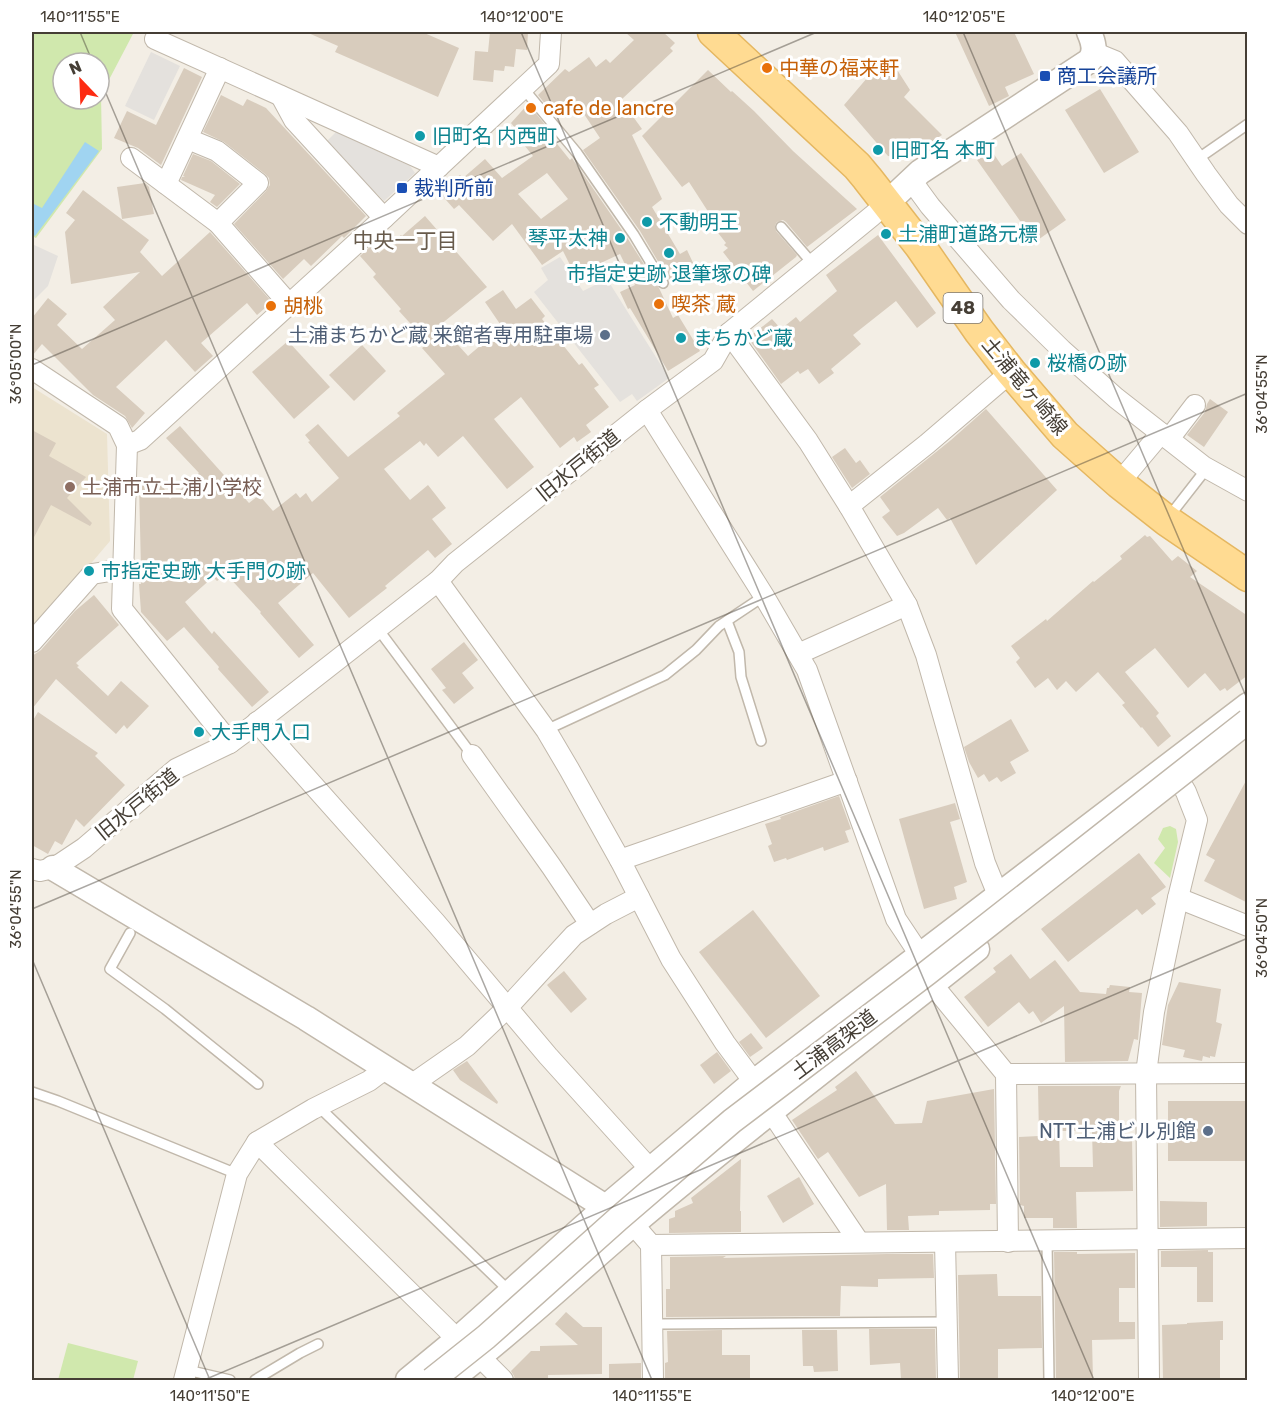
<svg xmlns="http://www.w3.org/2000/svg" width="1279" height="1412" viewBox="0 0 1279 1412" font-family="Rubik,'Noto Sans JP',sans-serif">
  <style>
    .education { fill: #ece3cf }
    .green { fill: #d0e8ad; fill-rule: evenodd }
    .parking { fill: #e4e1dd }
    .water { fill: #a0d4f1 }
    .building { fill: #d8ccbd; fill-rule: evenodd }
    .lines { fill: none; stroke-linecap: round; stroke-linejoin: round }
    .service-casing { stroke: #c1b8ab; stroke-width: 12 }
    .minor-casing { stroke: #c1b8ab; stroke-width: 22 }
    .tertiary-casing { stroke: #c1b8ab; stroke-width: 27 }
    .primary-casing { stroke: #e5b761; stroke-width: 33 }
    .service { stroke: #fff; stroke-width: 9 }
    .minor { stroke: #fff; stroke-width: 20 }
    .tertiary { stroke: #fff; stroke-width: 24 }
    .primary { stroke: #ffdb92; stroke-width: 30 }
    .tertiary-bridge-casing { stroke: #c1b8ab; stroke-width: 27; stroke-linecap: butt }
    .tertiary-bridge { stroke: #fff; stroke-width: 24 }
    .ticks { fill: none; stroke: #453e35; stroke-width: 1.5; stroke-opacity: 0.45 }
    .food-dot { fill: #e8710a; stroke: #fff; stroke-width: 2 }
    .transit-dot { fill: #1a4fb4; stroke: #fff; stroke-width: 2 }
    .culture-dot { fill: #0f9aa8; stroke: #fff; stroke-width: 2 }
    .service-dot { fill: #5c6f8a; stroke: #fff; stroke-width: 2 }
    .education-dot { fill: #8d6e63; stroke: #fff; stroke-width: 2 }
    .labels { text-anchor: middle; stroke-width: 6; stroke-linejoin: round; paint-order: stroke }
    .shield { fill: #fff; stroke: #7d7872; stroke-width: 1.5 }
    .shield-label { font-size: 18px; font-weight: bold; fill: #453e35 }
    .food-label { font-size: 20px; fill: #c56008; stroke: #fff; text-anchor: start }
    .transit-label { font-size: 20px; fill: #164399; stroke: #fff; text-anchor: start }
    .culture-label { font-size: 20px; fill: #0d838f; stroke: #fff; text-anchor: start }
    .service-label { font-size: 20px; fill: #4e5e75; stroke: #fff; text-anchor: end }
    .street-label { font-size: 20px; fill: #453e35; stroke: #fff }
    .education-label { font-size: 20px; fill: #785e54; stroke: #fff; text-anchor: start }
    .neighbourhood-label { font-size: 21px; fill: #685b4c; stroke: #fff }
    .neatline { fill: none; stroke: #453e35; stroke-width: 2 }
    .ticks-label { font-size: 15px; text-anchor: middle; fill: #453e35 }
  </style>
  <rect width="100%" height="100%" fill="#f3eee5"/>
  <path class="education" d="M32,387L107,434L110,541L32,633Z"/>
  <g class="green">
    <path d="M32,32H134L101,95L102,149L36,238L32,236ZM63,63H99V99H63Z"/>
    <path d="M1170,826L1176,829L1178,842L1170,878L1154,863L1165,848L1158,839L1163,828Z"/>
    <path d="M68,1343L138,1361L133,1380H58Z"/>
  </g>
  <g class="parking">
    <path d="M151,52L180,66L154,120L125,106Z"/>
    <path d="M336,132L410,166L415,173L384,201L326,142Z"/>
    <path d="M32,244L58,256L48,286L32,302Z"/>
    <path d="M560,257L583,291L607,279L669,378L637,401L632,394L620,402L534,292L548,280L541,268Z"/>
  </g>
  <path class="water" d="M85,142L99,151L35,236L32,234V203L42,208Z"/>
  <g class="building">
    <path d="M306,32H422L459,48L438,97L335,52L338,46Z"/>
    <path d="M490,32H528L527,50L516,49L514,67L505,66L504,71L494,70L493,82L473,80L475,51L488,52Z"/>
    <path d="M625,32H663L675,43L670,48L673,51L621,100L642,129L632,135L662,199L652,207L680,254L687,250L695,267L669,280L640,231L583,150L600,138L578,105L554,115L538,95L565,69L569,72L589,57L596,67L606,59L610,63L634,40Z"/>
    <path d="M955,32H1014L1034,74L1005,87L1009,96L989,106Z"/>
    <path d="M885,57L894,65L910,90L904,97L942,135L906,158L888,156L844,105Z"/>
    <path d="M184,68L202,77L161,165L138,148L114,138L127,111L156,125Z"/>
    <path d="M708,70L731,92L732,91L754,111L793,151L857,209L807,247L786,222L783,220L777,222L775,225L776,231L797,255L796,257L753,291L723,252L728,248L724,245L726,243L715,229L718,227L689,182L682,187L642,136Z"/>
    <path d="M1100,89L1139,152L1104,173L1065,110Z"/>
    <path d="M221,95L243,106L247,99L266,108L366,216L344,238L342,236L311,266L304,259L283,279L234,224L266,191L270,185L269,178L265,174L224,142L203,132Z"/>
    <path d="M528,104L552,133L550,135L570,160L572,158L628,239L659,288L673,318L678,315L700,351L668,371L630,308L628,309L620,292L635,285L620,254L575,275L563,251L542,265L512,224L493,241L459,205L454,209L438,191L460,175L463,178L485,159L502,178L533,156L516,135L519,133L511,123ZM547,173L568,199L541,219L518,194Z"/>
    <path d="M991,150L1002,166L1021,153L1066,220L1035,242L977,160Z"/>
    <path d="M193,154L211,161L240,184L217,207L210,202L215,195L181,180L182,177H185L183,176Z"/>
    <path d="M145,183L149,187L154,214L122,219L117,187Z"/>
    <path d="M83,190L149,240L140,252L162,276L210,232L272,302L257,315L247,303L201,343L213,356L195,372L166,340L116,387L145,413L132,428L125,416L93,395L42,344L32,356V318L48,298L67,314L57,325L82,349L115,320L103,307L140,272L71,284L65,232L75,220L66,213Z"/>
    <path d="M425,216L487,287L440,325L468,356L493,335L490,332L500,324L485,302L503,290L516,309L531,298L545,316L542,319L579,365L582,363L599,385L594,388L609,407L586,425L591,432L577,442L574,437L560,448L521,397L494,419L534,467L507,489L463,436L438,457L426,443L424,446L420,441L384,469L410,500L428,485L446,508L432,519L452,544L435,558L428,550L385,586L387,588L349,618L313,573L278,603L314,645L299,658L260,613L261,612L226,574L217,581L213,577L185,602L212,634L214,631L269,692L252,707L218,669L219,667L184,627L167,641L141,612L139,584H141L140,568H141L139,485H162L170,499L199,473L166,438L180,426L249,503L259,495L273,511L296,493L300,498L306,493L312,502L339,478L308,442L310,441L305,435L318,424L348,457L400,416L397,413L445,374L422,348L428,343L399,311L401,309L373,277L376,274L360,256L372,245L379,253L401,235L402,236Z"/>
    <path d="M878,235L936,313L917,328L896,301L853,335L861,344L831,369L834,373L819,384L808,369L800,374L798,371L781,384L748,338L772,319L781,329L796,317L800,322L837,291L826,275Z"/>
    <path d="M288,341L330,387L294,419L252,372Z"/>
    <path d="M362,345L386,371L354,401L329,375Z"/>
    <path d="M1210,399L1228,412L1204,447L1187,435L1205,412L1207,404Z"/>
    <path d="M986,409L1057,490L976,565L950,518L947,520L938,508L904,533L897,536L882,517L890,511L880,497L951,440Z"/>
    <path d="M32,430L56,443L49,456L86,477L67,498L92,523L90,526L51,505L32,541Z"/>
    <path d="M845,448L856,463L860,460L870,474L852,488L832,457Z"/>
    <path d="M1145,535L1147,537L1150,536L1172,561L1178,556L1197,571L1190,577L1248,616V675L1227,691L1225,688L1220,691L1205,673L1188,688L1155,648L1125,672L1159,713L1156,716L1171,736L1158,747L1142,727L1141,728L1122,705L1125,703L1098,672L1076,692L1066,681L1057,690L1048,678L1035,688L1016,662L1020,658L1011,646L1046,619L1047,621L1093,581L1094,582L1122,559L1120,556Z"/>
    <path d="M94,595L119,625L76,663L79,666L77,667L108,696L121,681L149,706L127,729L124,725L116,734L56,679L32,709V656L41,650L75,611Z"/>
    <path d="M464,642L478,660L462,673L474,688L454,704L442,690L446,688L431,669Z"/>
    <path d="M38,712L98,753L95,756L125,785L84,827L76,819L62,845L55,841L48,854L32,845V722Z"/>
    <path d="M1011,719L1029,751L1010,762L1016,773L1001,782L997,777L989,782L984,774L978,778L969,762L964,747Z"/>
    <path d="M1248,777V903L1204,881L1215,860L1206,855Z"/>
    <path d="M839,796L851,829L845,831L849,842L824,851L823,847L787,860L786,858L774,862L768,846L772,844L765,824L781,819L780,817Z"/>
    <path d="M955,803L960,819L950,822L967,882L954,887L957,899L924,909L899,819Z"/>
    <path d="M1139,853L1166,887L1151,898L1156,904L1142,915L1137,909L1068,962L1041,929Z"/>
    <path d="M753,910L820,996L766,1038L699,952Z"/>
    <path d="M1011,954L1030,979L1055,960L1080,992L1106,994L1107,988H1109L1110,985L1130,987L1129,992L1142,993L1138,1040L1134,1039L1128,1061L1065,1062L1064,1006L1041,1023L1033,1011L1029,1014L1019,1002L988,1027L964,997L996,972L993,968Z"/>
    <path d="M564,971L587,999L571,1013L547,985Z"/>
    <path d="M1179,982L1221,989L1216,1022L1222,1024L1215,1057L1210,1056V1058L1203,1056L1202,1061L1183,1057L1185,1050L1162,1045L1168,1005Z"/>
    <path d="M751,1033L763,1048L750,1057L739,1042Z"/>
    <path d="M717,1052L731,1071L714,1084L700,1065Z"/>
    <path d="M467,1061L498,1102L497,1104L460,1080L453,1070Z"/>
    <path d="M856,1071L895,1124L922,1123L927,1101L994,1089L996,1204H990V1210L939,1211V1215L908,1216L909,1230H887L886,1184L859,1197L828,1152L818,1159L792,1120L837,1090L835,1087Z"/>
    <path d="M1038,1086H1121L1119,1091V1138H1132L1133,1191L1076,1192L1077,1228H1053V1218H1024V1206L1020,1205L1019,1137L1039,1136ZM1059,1131H1092L1093,1167H1060Z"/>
    <rect x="1168" y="1101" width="80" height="60"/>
    <path d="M741,1159L740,1211H741V1232L669,1233V1219L675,1217V1211L693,1203L691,1198Z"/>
    <path d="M799,1177L814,1204L783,1223L767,1196Z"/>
    <path d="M1160,1201L1207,1202V1226L1160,1227Z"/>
    <path d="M1208,1250V1252H1213V1302H1197V1267H1161V1251Z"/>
    <path d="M1054,1252H1077V1254L1135,1253V1288H1119V1322H1135V1339L1092,1340L1093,1378L1056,1379Z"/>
    <path d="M887,1254H933L934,1278L878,1279V1287L841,1286L840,1316L666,1317V1289H670V1257L726,1256L723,1258Z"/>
    <path d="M997,1274L998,1296H1041L1042,1348L998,1349V1380H960L958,1275Z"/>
    <path d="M566,1312L583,1327H602V1374L548,1375V1380H515L514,1376L511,1371L531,1351H540V1346L578,1345L555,1324Z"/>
    <path d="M1223,1321V1340H1220V1380H1163L1162,1325L1187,1324V1323Z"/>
    <path d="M869,1329H935L936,1380H901L900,1363L870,1365Z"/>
    <path d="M722,1330V1355H750V1380H665V1363L668,1362L667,1331Z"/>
    <path d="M802,1330H837L838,1371L814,1372L813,1366H803Z"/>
    <path d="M641,1363V1380H609V1364Z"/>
  </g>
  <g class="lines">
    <defs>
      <g id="service">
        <path d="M523,88L577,153L634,235L663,283"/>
        <path d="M1196,160L1248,124"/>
        <path d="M781,227L813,264"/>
        <path d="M1168,518L1207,468"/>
        <path d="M727,621L739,652L741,677L761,741"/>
        <path d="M384,637L472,755"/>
        <path d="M546,730L665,675L696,650L719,626L764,596"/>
        <path d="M130,933L110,969L165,1009L258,1084"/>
        <path d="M32,1092L58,1101L237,1174"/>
        <path d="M318,1106L502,1284"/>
        <path d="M1047,1241L1049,1380"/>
        <path d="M660,1324L947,1322"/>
        <path d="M187,1370L230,1380"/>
        <path d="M255,1380L300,1353L318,1344"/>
      </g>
      <g id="minor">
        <path d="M155,39L439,167"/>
        <path d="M1093,52L1115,61L1178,133L1206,174L1229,205L1248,224"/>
        <path d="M281,96L294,120L384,218"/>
        <path d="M188,139L217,151L258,183L218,223"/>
        <path d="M131,158L218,223L289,304"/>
        <path d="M911,180L930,206L1011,300L1062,350L1116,398L1203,466L1248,491"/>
        <path d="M166,184L220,68"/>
        <path d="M729,333L808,441L849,506L907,605L926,655L985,863L998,895"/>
        <path d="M32,369L118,426L127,445L122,609L230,743"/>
        <path d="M647,410L764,596L807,670L896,919L920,955L932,984L1006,1074L1008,1242"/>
        <path d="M1169,439L1195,405"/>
        <path d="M127,445L140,440L384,218L549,64L551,32"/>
        <path d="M1119,483L1161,433"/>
        <path d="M849,506L927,444L1011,372"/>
        <path d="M438,581L546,730L569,769L620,860L671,959L725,1043L754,1082L770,1110L859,1242"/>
        <path d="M32,642L92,574L123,569"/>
        <path d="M798,654L907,605"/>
        <path d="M257,722L436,923L548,1056L650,1169"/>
        <path d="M472,755L551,866L590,924"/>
        <path d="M620,860L847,781"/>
        <path d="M32,869L40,871L53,868L60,864L84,848L176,769L230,743L245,732L438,581L455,563L647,410L713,361L729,333L872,216L887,203"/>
        <path d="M1178,898L1248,926"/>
        <path d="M1006,1074L1248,1073"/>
        <path d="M411,1085L467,1046L507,1008L574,935L606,914L639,897"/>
        <path d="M257,1142L449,1331"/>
        <path d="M633,1224L651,1245L1248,1238"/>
        <path d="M945,1242L948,1380"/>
        <path d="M651,1245L653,1380"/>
        <path d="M480,1357L503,1380"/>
        <path d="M184,1380L237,1174L257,1142L313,1109L369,1081L385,1069"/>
        <path d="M1149,1380L1146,1074L1154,1012L1178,898L1197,820L1186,792L1182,785"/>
      </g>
      <g id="tertiary">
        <path d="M887,203L920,172L1089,61C1097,52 1093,41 1089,32"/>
        <path d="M53,868L306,1018L618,1215"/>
        <path d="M408,1380L459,1338L606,1207L754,1082L1248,705"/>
        <path d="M450,1380C514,1331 572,1276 633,1224C745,1129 862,1041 977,949"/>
      </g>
      <path id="primary" d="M713,32L857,166L867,178L920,246L979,331L1011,372L1065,435L1119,483L1166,520L1248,576"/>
    </defs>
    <use href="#service" class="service-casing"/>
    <use href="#minor" class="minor-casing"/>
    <use href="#tertiary" class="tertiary-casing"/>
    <use href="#primary" class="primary-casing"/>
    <use href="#service" class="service"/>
    <use href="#minor" class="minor"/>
    <use href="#tertiary" class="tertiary"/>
    <use href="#primary" class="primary"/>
    <defs>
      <path id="tertiary-bridge" d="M432,1380L486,1337L618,1219L732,1121L927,973L1248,721"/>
    </defs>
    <use href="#tertiary-bridge" class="tertiary-bridge-casing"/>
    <use href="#tertiary-bridge" class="tertiary-bridge"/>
  </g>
  <path class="ticks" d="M80,32L93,63M521,32L1094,1380M963,32L1248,701M99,77L652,1380M32,365L817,32M32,909L1248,393M32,959L210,1380M204,1380L1248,938"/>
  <g class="food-dot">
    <circle cx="767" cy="68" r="6"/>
    <circle cx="531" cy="108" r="6"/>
    <circle cx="659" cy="304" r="6"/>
    <circle cx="271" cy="306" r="6"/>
  </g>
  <g class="transit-dot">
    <rect x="1039" y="70" width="12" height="12" rx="3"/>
    <rect x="396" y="182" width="12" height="12" rx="3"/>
  </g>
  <g class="culture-dot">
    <circle cx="420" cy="136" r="6"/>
    <circle cx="878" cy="150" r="6"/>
    <circle cx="647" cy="222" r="6"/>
    <circle cx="886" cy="234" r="6"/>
    <circle cx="620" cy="238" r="6"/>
    <circle cx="669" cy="253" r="6"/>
    <circle cx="681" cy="338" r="6"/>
    <circle cx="1035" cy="363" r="6"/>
    <circle cx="89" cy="571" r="6"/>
    <circle cx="199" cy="732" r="6"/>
  </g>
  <g class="service-dot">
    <circle cx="605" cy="335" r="6"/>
    <circle cx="1208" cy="1131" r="6"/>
  </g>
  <circle class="education-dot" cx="70" cy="487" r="6"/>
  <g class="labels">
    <rect class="shield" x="943.5" y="293" width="39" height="30" rx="4.5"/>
    <g class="shield-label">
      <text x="963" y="314">48</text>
    </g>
    <g class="food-label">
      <text x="779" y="75">中華の福来軒</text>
      <text x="543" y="115">cafe de lancre</text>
      <text x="671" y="311">喫茶 蔵</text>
      <text x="283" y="313">胡桃</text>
    </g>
    <g class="transit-label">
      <text x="1057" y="83">商工会議所</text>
      <text x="414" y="195">裁判所前</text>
    </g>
    <g class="culture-label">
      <text x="432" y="143">旧町名 内西町</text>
      <text x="890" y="157">旧町名 本町</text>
      <text x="659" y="229">不動明王</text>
      <text x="898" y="241">土浦町道路元標</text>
      <text x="608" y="245" text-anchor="end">琴平太神</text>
      <text x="669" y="281" text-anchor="middle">市指定史跡 退筆塚の碑</text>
      <text x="693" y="345">まちかど蔵</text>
      <text x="1047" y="370">桜橋の跡</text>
      <text x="101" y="578">市指定史跡 大手門の跡</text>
      <text x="211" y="739">大手門入口</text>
    </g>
    <g class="service-label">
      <text x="593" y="342">土浦まちかど蔵 来館者専用駐車場</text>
      <text x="1196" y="1138">NTT土浦ビル別館</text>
    </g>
    <g class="street-label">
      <text transform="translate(1025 386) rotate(50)" y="7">土浦竜ヶ崎線</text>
      <text transform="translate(578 465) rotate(-39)" y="7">旧水戸街道</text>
      <text transform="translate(137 804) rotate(-39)" y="7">旧水戸街道</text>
      <text transform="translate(834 1044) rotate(-37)" y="7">土浦高架道</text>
    </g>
    <g class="education-label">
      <text x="82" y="494">土浦市立土浦小学校</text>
    </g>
    <g class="neighbourhood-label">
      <text x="405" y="248">中央一丁目</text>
    </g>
  </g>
  <rect width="1279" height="1412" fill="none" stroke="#ffffff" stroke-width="66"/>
  <g transform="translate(81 81) rotate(337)"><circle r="28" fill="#ffffff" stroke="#b5b2ae" stroke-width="1.5"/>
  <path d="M0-4.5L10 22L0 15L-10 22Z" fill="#fd2b12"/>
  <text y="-9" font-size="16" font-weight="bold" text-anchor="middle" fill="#453e35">N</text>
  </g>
  <rect x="33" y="33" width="1213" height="1346" class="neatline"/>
  <g class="ticks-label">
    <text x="80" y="22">140°11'55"E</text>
    <text x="522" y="22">140°12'00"E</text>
    <text x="964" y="22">140°12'05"E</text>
    <text transform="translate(16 364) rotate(-90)" y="5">36°05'00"N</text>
    <text transform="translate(1262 394) rotate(-90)" y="5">36°04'55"N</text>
    <text transform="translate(16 909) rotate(-90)" y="5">36°04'55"N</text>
    <text transform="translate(1262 938) rotate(-90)" y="5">36°04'50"N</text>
    <text x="210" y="1401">140°11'50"E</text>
    <text x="652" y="1401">140°11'55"E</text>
    <text x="1093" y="1401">140°12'00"E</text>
  </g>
</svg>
